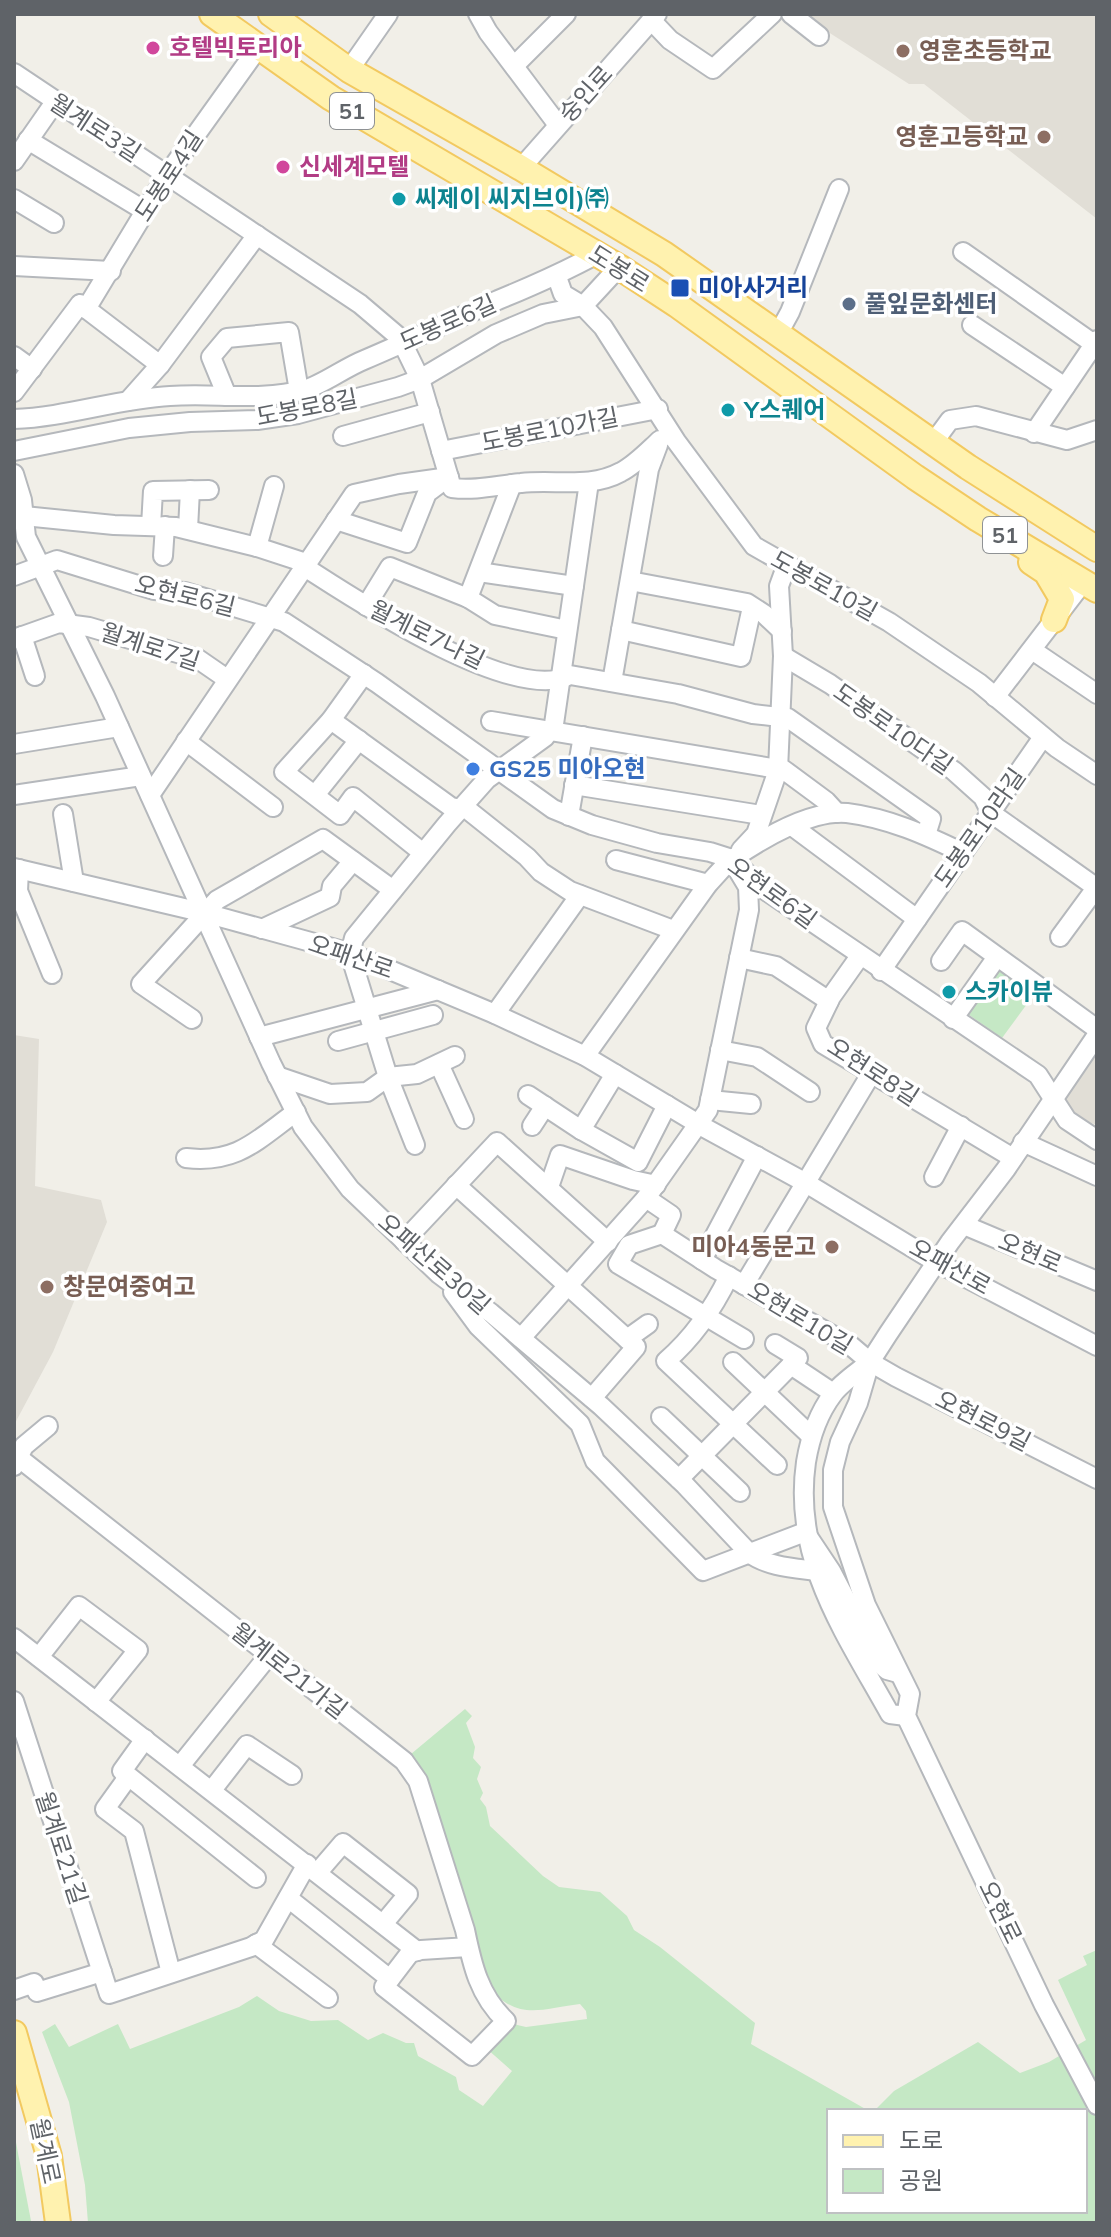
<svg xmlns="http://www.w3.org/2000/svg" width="1111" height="2237" viewBox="0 0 1111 2237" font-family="Mulish,'Noto Sans KR',sans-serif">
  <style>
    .education { fill: #e1ded6 }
    .green { fill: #c5e8c5 }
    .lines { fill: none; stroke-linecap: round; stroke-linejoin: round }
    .minor-casing { stroke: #b5b8bc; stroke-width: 22 }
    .major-casing { stroke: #f2c960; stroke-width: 28 }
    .minor { stroke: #fff; stroke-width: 18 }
    .major { stroke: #fff2af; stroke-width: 24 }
    .hotel-dot { fill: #d1479c; stroke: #fff; stroke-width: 3 }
    .education-dot { fill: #8d6e63; stroke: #fff; stroke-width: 3 }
    .culture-dot { fill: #0f9aa8; stroke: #fff; stroke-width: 3 }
    .transit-dot { fill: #1a4fb4; stroke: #fff; stroke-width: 3 }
    .service-dot { fill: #5c6f8a; stroke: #fff; stroke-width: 3 }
    .shop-dot { fill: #3f7fe0; stroke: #fff; stroke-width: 3 }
    .labels { text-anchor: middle; stroke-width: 7; stroke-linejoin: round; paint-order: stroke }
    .shield { fill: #fff; stroke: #8f9295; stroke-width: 2 }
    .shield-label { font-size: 22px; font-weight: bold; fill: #5f6368 }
    .hotel-label { font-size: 24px; font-weight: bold; fill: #b23c85; stroke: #fff; text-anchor: start }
    .education-label { font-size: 24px; font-weight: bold; fill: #785e54; stroke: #fff; text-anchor: start }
    .street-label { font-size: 24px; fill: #5f6368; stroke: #fff }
    .culture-label { font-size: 24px; font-weight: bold; fill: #0d838f; stroke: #fff; text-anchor: start }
    .transit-label { font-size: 24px; font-weight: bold; fill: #164399; stroke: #fff; text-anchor: start }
    .service-label { font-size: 24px; font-weight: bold; fill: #4e5e75; stroke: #fff; text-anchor: start }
    .shop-label { font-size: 24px; font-weight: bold; fill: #366cbe; stroke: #fff; text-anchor: start }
  </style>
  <rect width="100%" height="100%" fill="#f1efe8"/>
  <g class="education">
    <path d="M812,14H1097V219L924,84H909L808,19Z"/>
    <path d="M14,1035L39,1039L35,1186L101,1200L107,1222L53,1352L14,1425Z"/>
    <path d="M1097,1052V1125L1072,1116L1062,1101Z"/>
  </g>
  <g class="green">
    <path d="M1002,961L1038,989L1002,1038L965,1012Z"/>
    <path d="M465,1709L472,1716L466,1723L475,1747L473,1758L481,1767L477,1779L483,1793L480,1799L486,1807L490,1826L543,1876L559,1887L600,1892L627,1916L634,1930L660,1947L755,2023L751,2044L869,2111H829V2211H1085V2111H874L894,2091L978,2042L1020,2073L1049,2062L1086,2040L1058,1980L1087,1965L1083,1956L1097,1950V2223H88L85,2185L69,2102L42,2032L55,2024L69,2047L118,2024L130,2049L239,2007L257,1996L279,2011L311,2021L338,2020L368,2040L383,2033L406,2043H414L418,2056L456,2077L459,2090L483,2106L512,2071L486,2048L513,2024L526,2027L587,2019L586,2011L580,2004C539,2009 520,2021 488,1988L422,1770L411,1754Z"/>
    <path d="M14,2132L31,2221L14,2223Z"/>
  </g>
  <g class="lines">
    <defs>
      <g id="minor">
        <path d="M478,14L488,32L558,125"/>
        <path d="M791,14L819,36"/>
        <path d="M651,20L670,40L713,69L772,14"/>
        <path d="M514,66L566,14"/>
        <path d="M349,70L388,14"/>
        <path d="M14,73L360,304L400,338L420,379L452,488C476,491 498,485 521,483C555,479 590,489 621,472C635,465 648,451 660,440"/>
        <path d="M28,140L145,211"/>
        <path d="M14,161L55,102"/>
        <path d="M521,168L657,14"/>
        <path d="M14,199L54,223"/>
        <path d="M963,252L1094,344"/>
        <path d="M14,266L111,271"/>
        <path d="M557,277L563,294L583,306L603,327L676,441L754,546L889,622L979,683L1057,748L1097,775"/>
        <path d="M583,306L619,267"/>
        <path d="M86,309L167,175L258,48"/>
        <path d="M972,325L1065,387"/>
        <path d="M778,334L790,312L839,189"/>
        <path d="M14,356L32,369"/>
        <path d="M14,392L80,304L160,365"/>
        <path d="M227,396L211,357L227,338L289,332L299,391"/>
        <path d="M128,401L160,365L257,235"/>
        <path d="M14,419C67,417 117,399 170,396C214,393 261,401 304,390C324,384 344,368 364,360C409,341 453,320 498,300C532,286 564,272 597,254"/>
        <path d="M1034,433L1097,340"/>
        <path d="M343,436L430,412"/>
        <path d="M933,443L950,420L976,416L1067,440L1097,430"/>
        <path d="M14,451L129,428L190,422L257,420L298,414L398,387L420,379L496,334L543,314L583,306"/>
        <path d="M441,451L658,409"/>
        <path d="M14,474L22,500L26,537L105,696L271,1063L303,1127L350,1189L439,1274L491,1313L601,1406L685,1485L749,1553C768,1567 794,1568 817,1571"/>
        <path d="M14,515L114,525L176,527L257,547L306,563L311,571C359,602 516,705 570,675L678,694L753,714L788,718L931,819L926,835"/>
        <path d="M336,520L407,543L427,493L447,478"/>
        <path d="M151,526L153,491L209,490"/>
        <path d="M188,529L190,490"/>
        <path d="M257,547L274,486"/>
        <path d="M163,556L165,526"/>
        <path d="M479,572L574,586"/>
        <path d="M14,576L57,560L154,590L185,592L284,622L377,683L553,809L592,825L657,843L710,852L732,859L762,888L1038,1075L1067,1120L1097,1140"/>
        <path d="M630,581L747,603L764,614L782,631"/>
        <path d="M468,598L512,484"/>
        <path d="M366,606L390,567L468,598L495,615L567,630"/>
        <path d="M621,630L741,657L752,607"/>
        <path d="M22,636L35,676"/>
        <path d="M14,639L59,623L89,627L198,659L227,679"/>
        <path d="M1032,650L1097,694"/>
        <path d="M783,656L830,684L954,771L983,797L991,813L1097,888"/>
        <path d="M364,674L331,720L284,772L340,815L353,797L423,853"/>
        <path d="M612,682L649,469L658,445"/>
        <path d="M995,697L1084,581"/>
        <path d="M331,720L451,807L468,810L527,857L541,872L570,891L673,930"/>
        <path d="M491,721L784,770L826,801L837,813"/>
        <path d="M186,741L273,807"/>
        <path d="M14,744L119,727"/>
        <path d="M574,785L761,815"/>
        <path d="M14,795L141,776"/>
        <path d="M150,795L354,494L399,484L449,477"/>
        <path d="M315,795L359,740"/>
        <path d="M63,814L74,882"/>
        <path d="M569,816L583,736"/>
        <path d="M792,826L917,919"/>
        <path d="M741,850L756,834L778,770L783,656L779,586L787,564"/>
        <path d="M616,860L708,884"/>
        <path d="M14,868L205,913L347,952L495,1014L585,1056L705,1128L806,1183L936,1262L1097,1346"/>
        <path d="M19,869L18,891L52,974"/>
        <path d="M262,929L330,897L332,886L353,861"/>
        <path d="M1060,937L1096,888"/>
        <path d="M860,956L831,997L816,1028L823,1044L1013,1158"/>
        <path d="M739,958L776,966L829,1001"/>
        <path d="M941,961L962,931L1097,1029"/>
        <path d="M881,971L1043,737"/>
        <path d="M495,1014L580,895"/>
        <path d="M192,1019L141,984L217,900L323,839L393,890"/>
        <path d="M953,1019L997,957"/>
        <path d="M1097,1035L1006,1169L950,1242L888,1334L870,1362L858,1403L840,1442L833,1470V1507L866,1605L910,1694L906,1716L1044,2005L1097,2105"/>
        <path d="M259,1037L438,990"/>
        <path d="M338,1041L433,1015"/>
        <path d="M720,1050L757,1057L810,1092"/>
        <path d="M585,1056L708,884C716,876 724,865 734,858C762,839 812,809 847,813C888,818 926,835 963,853"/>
        <path d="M439,1064L464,1119"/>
        <path d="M615,1074L581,1130L638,1162L667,1105"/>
        <path d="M277,1076L330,1094L367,1092L388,1077L417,1074L455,1056"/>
        <path d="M528,1095L581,1130"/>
        <path d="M710,1100L751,1104"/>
        <path d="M532,1126L545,1106"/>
        <path d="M1023,1142L1097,1176"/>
        <path d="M415,1145L388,1077L350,954L354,938L447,824L487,779L545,737L554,724L589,482"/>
        <path d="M186,1158C237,1164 257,1140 296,1112"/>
        <path d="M934,1177L961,1126"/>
        <path d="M456,1185L636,1347L592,1398"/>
        <path d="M549,1187L560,1155L633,1180L656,1185"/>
        <path d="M646,1198L671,1215L662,1234L716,1269L850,1345L870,1362L896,1377L1097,1479"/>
        <path d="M964,1225L1097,1281"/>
        <path d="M662,1234L629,1245L618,1264L744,1339"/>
        <path d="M404,1241L497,1142L608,1242"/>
        <path d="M702,1260L757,1156"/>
        <path d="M729,1276C713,1309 694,1337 666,1361L777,1465"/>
        <path d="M744,1285L871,1074"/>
        <path d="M453,1292L478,1326L580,1424L595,1461L703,1571L805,1532L831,1571L879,1663L887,1670L898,1673"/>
        <path d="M521,1338L646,1198L708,1110L749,910L748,887L739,872"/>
        <path d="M627,1339L648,1324"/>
        <path d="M733,1362L810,1435"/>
        <path d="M870,1362C858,1372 842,1382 833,1394C817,1415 810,1438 806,1462C792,1559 845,1633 890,1714L906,1716"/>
        <path d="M791,1365L833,1393"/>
        <path d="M661,1417L740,1492"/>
        <path d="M19,1458L404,1761L418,1781L465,1930C472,1964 479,1996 506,2021L472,2056L384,1987L410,1953L421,1950L468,1947"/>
        <path d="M14,1466L24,1446L48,1426"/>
        <path d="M679,1479L798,1358L775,1344"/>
        <path d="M14,1638L417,1951"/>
        <path d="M39,1657L79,1606L138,1650L96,1702"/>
        <path d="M14,1701L109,1994L251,1947L264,1940L307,1864"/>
        <path d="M145,1739L122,1771L256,1878"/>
        <path d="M180,1766L269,1655"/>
        <path d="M128,1777L105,1809L134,1831L171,1973"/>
        <path d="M212,1790L247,1745L292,1775"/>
        <path d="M318,1872L343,1843L408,1894L383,1924"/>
        <path d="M288,1898L390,1979"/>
        <path d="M256,1944L328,1998"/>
        <path d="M14,1990L34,1983L37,1992L102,1972"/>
      </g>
      <g id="major">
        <path d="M212,14L331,98L619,267L677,305L915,477L978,519L1097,590"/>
        <path d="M271,14L349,70L521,168L664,254L968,467L1097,549"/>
        <path d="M1031,562L1046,572L1062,599L1054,620"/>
        <path d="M14,2033L49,2156L58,2223"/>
      </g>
    </defs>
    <use href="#minor" class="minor-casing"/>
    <use href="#major" class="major-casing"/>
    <use href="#minor" class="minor"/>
    <use href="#major" class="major"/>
  </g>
  <g class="hotel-dot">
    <circle cx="153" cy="48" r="8"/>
    <circle cx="283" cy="167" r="8"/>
  </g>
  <g class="education-dot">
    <circle cx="903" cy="51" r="8"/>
    <circle cx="1044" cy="137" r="8"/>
    <circle cx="832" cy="1247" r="8"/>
    <circle cx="47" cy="1287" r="8"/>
  </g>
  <g class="culture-dot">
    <circle cx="399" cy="199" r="8"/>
    <circle cx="728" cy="410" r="8"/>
    <circle cx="949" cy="992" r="8"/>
  </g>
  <rect class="transit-dot" x="670" y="278" width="20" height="20" rx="4"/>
  <circle class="service-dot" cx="849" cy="304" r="8"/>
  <circle class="shop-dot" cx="473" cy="769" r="8"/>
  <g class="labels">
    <g class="shield">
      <rect x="330" y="93" width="44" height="36" rx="6"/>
      <rect x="983" y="517" width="44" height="36" rx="6"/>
    </g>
    <g class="shield-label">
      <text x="352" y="119">51</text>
      <text x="1005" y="543">51</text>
    </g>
    <g class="hotel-label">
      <text x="169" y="56">호텔빅토리아</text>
      <text x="299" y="175">신세계모텔</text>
    </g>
    <g class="education-label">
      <text x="919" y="59">영훈초등학교</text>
      <text x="1028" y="145" text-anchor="end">영훈고등학교</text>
      <text x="816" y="1255" text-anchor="end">미아4동문고</text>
      <text x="63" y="1295">창문여중여고</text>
    </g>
    <g class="street-label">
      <text transform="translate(586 94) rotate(-48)" y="8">숭인로</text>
      <text transform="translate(95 128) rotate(33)" y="8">월계로3길</text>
      <text transform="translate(169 176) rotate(-57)" y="8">도봉로4길</text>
      <text transform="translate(619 269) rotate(32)" y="8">도봉로</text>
      <text transform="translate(448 323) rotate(-24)" y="8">도봉로6길</text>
      <text transform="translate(307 408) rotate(-11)" y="8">도봉로8길</text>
      <text transform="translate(550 430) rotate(-11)" y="8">도봉로10가길</text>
      <text transform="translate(824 586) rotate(29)" y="8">도봉로10길</text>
      <text transform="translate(185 596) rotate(14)" y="8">오현로6길</text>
      <text transform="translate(427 635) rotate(26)" y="8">월계로7나길</text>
      <text transform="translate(150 647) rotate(18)" y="8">월계로7길</text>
      <text transform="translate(893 729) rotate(35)" y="8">도봉로10다길</text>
      <text transform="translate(980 828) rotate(-55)" y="8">도봉로10라길</text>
      <text transform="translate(772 893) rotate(36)" y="8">오현로6길</text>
      <text transform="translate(351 957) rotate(19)" y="8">오패산로</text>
      <text transform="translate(873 1072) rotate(33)" y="8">오현로8길</text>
      <text transform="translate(1030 1253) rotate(23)" y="8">오현로</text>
      <text transform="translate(434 1264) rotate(41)" y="8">오패산로30길</text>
      <text transform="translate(950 1267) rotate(29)" y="8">오패산로</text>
      <text transform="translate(800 1318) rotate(31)" y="8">오현로10길</text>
      <text transform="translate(983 1421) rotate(27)" y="8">오현로9길</text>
      <text transform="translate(289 1671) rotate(38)" y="8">월계로21가길</text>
      <text transform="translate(61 1848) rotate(72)" y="8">월계로21길</text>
      <text transform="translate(1000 1912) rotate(64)" y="8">오현로</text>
      <text transform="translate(45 2151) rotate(78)" y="8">월계로</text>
    </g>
    <g class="culture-label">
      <text x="415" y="207">씨제이 씨지브이)㈜</text>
      <text x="744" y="418">Y스퀘어</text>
      <text x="965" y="1000">스카이뷰</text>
    </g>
    <g class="transit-label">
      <text x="698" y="296">미아사거리</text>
    </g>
    <g class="service-label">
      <text x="865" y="312">풀잎문화센터</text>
    </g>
    <g class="shop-label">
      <text x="489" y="777">GS25 미아오현</text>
    </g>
  </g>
  <rect width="1111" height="2237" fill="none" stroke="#5f6368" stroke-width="32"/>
  <rect x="827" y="2109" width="260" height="104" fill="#ffffff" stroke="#bfc1c3" stroke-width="2"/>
  <rect x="843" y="2135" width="40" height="12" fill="#fff2af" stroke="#bfc1c3" stroke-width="2"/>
  <text x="899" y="2149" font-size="24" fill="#5f6368">도로</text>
  <rect x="843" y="2169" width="40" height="24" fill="#c5e8c5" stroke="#bfc1c3" stroke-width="2"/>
  <text x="899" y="2189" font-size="24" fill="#5f6368">공원</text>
</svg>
